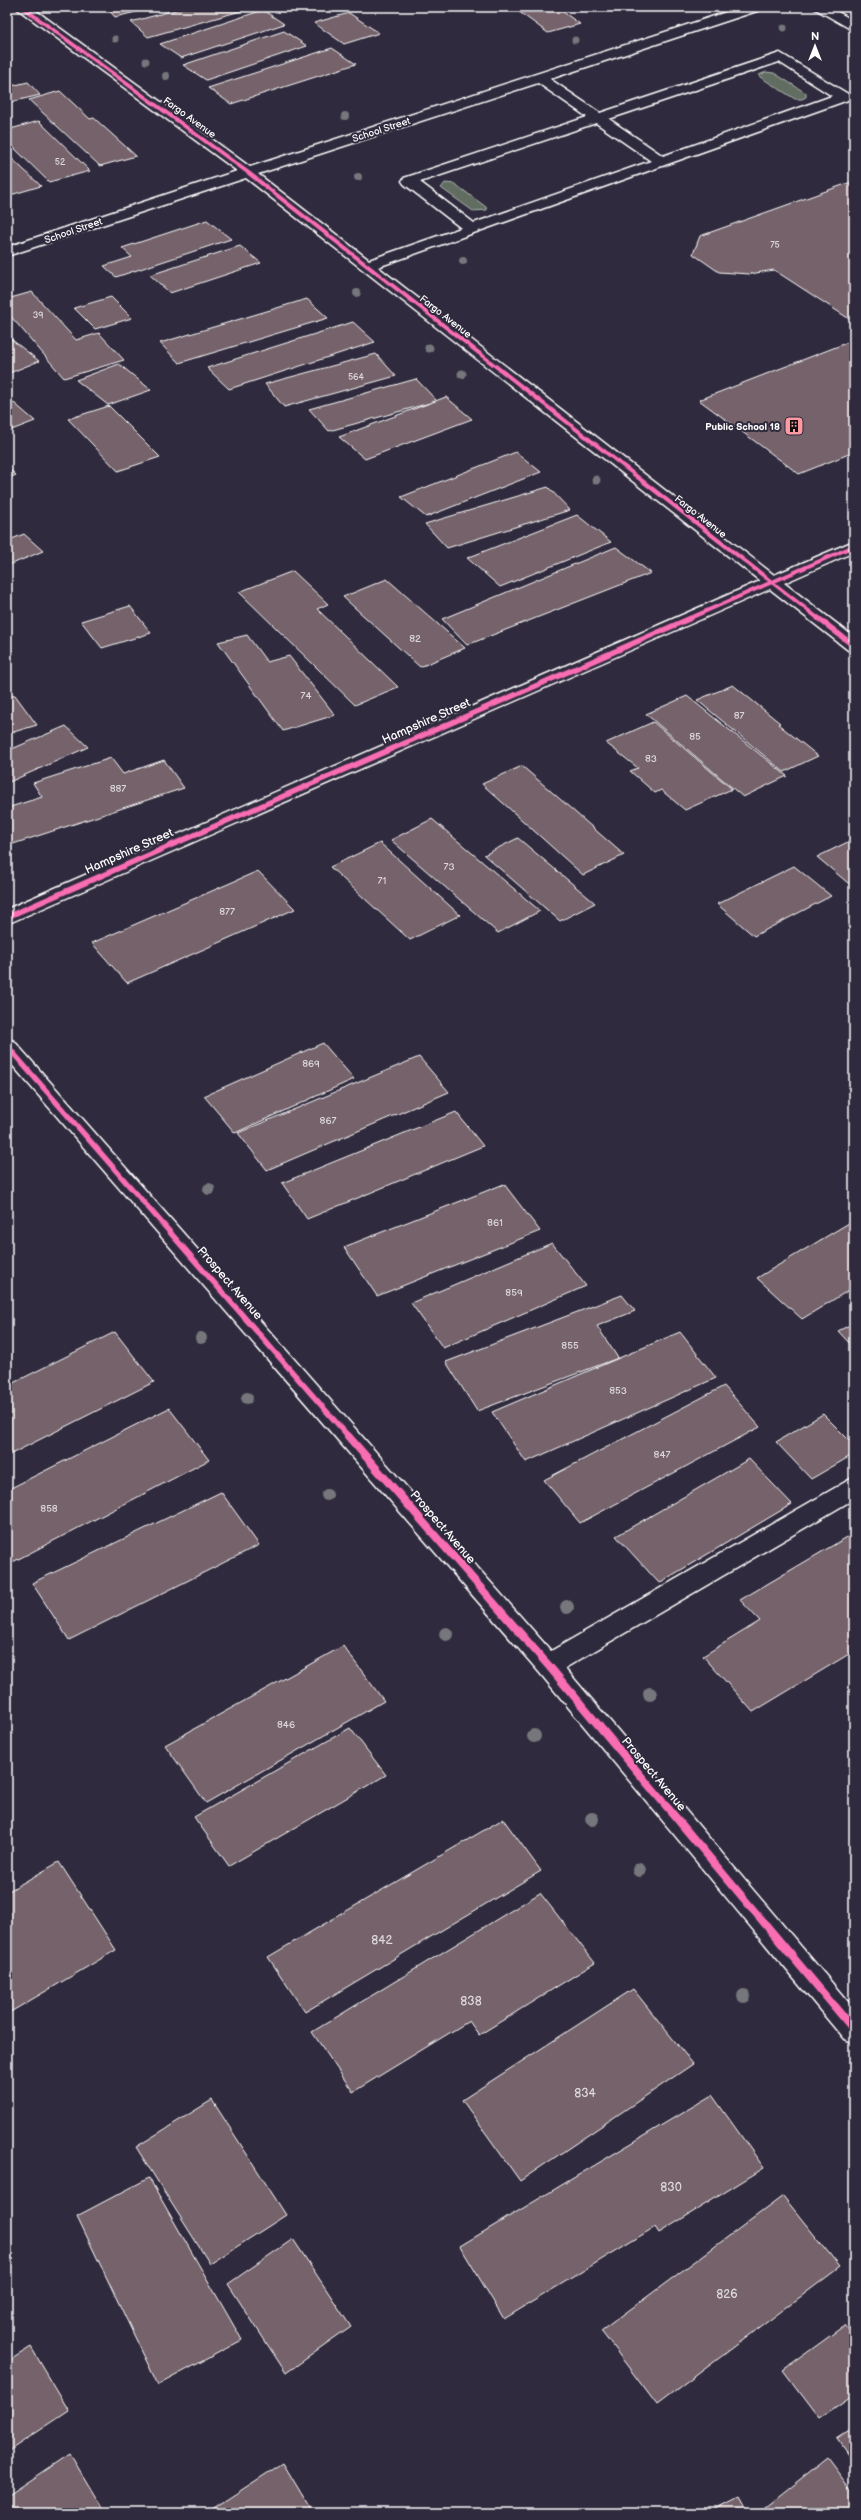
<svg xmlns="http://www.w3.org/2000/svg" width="861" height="2520" viewBox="0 0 861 2520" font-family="'Balsamiq Sans',sans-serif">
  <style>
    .green { fill: #626d62; stroke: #b0b6b0 }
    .building { fill: #75626a; stroke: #fff }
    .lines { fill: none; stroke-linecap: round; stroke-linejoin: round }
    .minor-casing { stroke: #fff; stroke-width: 3 }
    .minor { fill: #2f2a3d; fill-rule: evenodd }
    .cycleway-far2-casing { stroke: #2f2a3d; stroke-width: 5.5 }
    .cycleway-far1-casing { stroke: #2f2a3d; stroke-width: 8 }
    .cycleway-casing { stroke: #2f2a3d; stroke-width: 10 }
    .cycleway-far2 { stroke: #f96db3; stroke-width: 4 }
    .cycleway-far1 { stroke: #f96db3; stroke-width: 5.5 }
    .cycleway { stroke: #f96db3; stroke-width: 8 }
    .tree { fill: #76777c }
    .labels { text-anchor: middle; stroke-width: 4; stroke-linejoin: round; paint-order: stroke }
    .far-number-label { font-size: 9px; fill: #dcd8da }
    .far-street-label { font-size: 10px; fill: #fff; stroke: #2f2a3d }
    .far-poi-label { font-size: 10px; font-weight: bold; fill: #fff; stroke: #2f2a3d; text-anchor: end }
    .number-label { font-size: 10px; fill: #dcd8da }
    .street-label { font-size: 12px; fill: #fff; stroke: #2f2a3d }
    .near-number-label { font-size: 12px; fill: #dcd8da }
  </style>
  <rect width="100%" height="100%" fill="#2f2a3d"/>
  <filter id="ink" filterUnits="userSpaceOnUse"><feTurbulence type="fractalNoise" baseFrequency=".025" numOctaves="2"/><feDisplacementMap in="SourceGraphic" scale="8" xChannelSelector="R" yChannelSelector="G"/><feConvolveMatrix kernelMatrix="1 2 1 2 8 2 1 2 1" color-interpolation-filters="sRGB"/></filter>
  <g filter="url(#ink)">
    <g class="green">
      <path d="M766,72L774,73L806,93V97L802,99H795L760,77L759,75Z"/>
      <path d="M445,183L455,184L486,207L487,210L473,211L441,188Z"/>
    </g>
    <g class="building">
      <path d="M106,7H157L115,17Z"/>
      <path d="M186,7H245L248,9L148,37L131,22Z"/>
      <path d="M534,7H556L580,24L548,33L518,11Z"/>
      <path d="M613,7H634L620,11Z"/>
      <path d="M263,10L284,24L181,58L160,44Z"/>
      <path d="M349,13L379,33L344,44L314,23Z"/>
      <path d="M284,31L307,46L206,80L183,65Z"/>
      <path d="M332,48L356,64L231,104L208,88Z"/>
      <path d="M28,82L40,95L7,103V87Z"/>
      <path d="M60,91L90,119L94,118L136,156L100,166L29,100Z"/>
      <path d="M39,121L90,171L49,182L7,141V130Z"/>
      <path d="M7,154L41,186L7,196Z"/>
      <path d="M854,181V322L774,270L750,274L719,272L693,254L700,236Z"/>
      <path d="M207,220L231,239L116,277L104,266L132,257L122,248Z"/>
      <path d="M240,246L261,263L170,293L150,275Z"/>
      <path d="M32,292L76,340L99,333L124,360L64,378L7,312V299Z"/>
      <path d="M111,297L132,318L95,329L74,308Z"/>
      <path d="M307,299L328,318L179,363L160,343Z"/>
      <path d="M353,322L375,342L229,389L207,368Z"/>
      <path d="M7,336L39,361L7,374Z"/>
      <path d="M854,340V452L799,474L699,400Z"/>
      <path d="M376,354L396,376L284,407L265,384Z"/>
      <path d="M119,364L151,390L108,405L76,380Z"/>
      <path d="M416,379L437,401L329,431L309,409Z"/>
      <path d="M446,397L472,419L365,459L339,437Z"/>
      <path d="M14,403L35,421L9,431L7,405Z"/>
      <path d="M109,406L160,457L118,471L68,419Z"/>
      <path d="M516,452L541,472L426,517L401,497Z"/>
      <path d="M7,467L16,475L7,479Z"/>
      <path d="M548,487L570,510L447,548L425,524Z"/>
      <path d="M577,515L611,542L500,587L467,558Z"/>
      <path d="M24,534L43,551L7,566V541Z"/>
      <path d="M616,547L651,573L467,645L442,619Z"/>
      <path d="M293,571L328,604L317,609L398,687L355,705L239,592Z"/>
      <path d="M387,579L465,648L420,667L343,597Z"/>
      <path d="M130,606L151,633L102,648L81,621Z"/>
      <path d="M247,635L267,662L289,656L335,715L283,731L218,642Z"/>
      <path d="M733,685L780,723L778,724L818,756L784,772L697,700Z"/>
      <path d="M15,695L37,725L7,734V698Z"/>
      <path d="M687,696L787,776L743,797L646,714Z"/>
      <path d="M653,722L732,789L685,810L661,790L655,793L630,771L638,768L606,743Z"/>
      <path d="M66,726L88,747L7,783V751Z"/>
      <path d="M111,758L123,774L164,760L184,788L7,846V808L42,797L33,783Z"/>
      <path d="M522,766L624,855L583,875L482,784Z"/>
      <path d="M432,819L540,911L498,933L391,840Z"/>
      <path d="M518,838L595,903L560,921L484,855Z"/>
      <path d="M854,839V888L817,857Z"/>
      <path d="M380,843L460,915L410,940L330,867Z"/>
      <path d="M794,866L831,896L754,936L717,904Z"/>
      <path d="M258,871L295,909L127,983L92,943Z"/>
      <path d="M323,1043L354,1079L235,1133L204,1096Z"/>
      <path d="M419,1057L449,1092L267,1170L238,1133Z"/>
      <path d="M456,1112L483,1146L307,1219L282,1183Z"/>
      <path d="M504,1184L540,1231L377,1296L344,1247Z"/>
      <path d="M854,1220V1287L802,1319L757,1278Z"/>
      <path d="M552,1243L586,1286L443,1348L411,1303Z"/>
      <path d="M622,1295L635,1311L597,1326L618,1358L477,1411L446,1362Z"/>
      <path d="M854,1323V1348L838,1331Z"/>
      <path d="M115,1332L154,1382L7,1456V1386Z"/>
      <path d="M680,1332L716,1378L526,1462L492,1412Z"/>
      <path d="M724,1386L760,1427L580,1523L544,1480Z"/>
      <path d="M169,1408L209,1460L7,1565V1490Z"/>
      <path d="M823,1414L854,1445V1454L811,1479L776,1442Z"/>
      <path d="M749,1459L792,1504L659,1583L616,1536Z"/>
      <path d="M221,1492L259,1545L69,1640L32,1583Z"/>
      <path d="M854,1533V1651L753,1712L703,1656L760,1621L740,1600Z"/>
      <path d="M343,1646L384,1701L206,1803L165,1745Z"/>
      <path d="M350,1728L386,1775L229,1866L194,1817Z"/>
      <path d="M503,1819L541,1871L305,2012L268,1957Z"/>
      <path d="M59,1862L116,1950L7,2014V1892Z"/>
      <path d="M540,1893L595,1963L479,2035L469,2021L353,2092L312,2032Z"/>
      <path d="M633,1989L693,2064L520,2181L462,2100Z"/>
      <path d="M712,2095L764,2168L659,2233L655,2227L504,2319L460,2246Z"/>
      <path d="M212,2100L286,2215L210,2264L136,2147Z"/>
      <path d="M149,2178L242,2340L158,2385L77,2216Z"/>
      <path d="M783,2196L840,2267L657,2405L601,2331Z"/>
      <path d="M293,2239L351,2327L286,2373L228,2284Z"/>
      <path d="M845,2325L854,2337V2395L820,2419L783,2370Z"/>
      <path d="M31,2347L69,2411L7,2452V2362Z"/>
      <path d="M854,2427V2463L837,2438Z"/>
      <path d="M70,2454L105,2513H7V2496Z"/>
      <path d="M827,2458L854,2494V2513H761L760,2511Z"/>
      <path d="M283,2463L313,2513H206Z"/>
      <path d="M740,2497L749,2513H709Z"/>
    </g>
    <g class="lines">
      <defs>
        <g id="minor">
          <path d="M15,7H31L250,167L742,7H762L760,10L550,79L600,113L780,53L848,94L850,97L848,100L378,267L774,575L854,541V552L784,583L854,637V651L848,650L770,589L7,924V909L760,581L246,178L7,256V247L237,171ZM779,62L832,96L663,156L609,119ZM538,83L587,117L404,178L402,181L404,184L461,228L369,260L258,174ZM596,123L651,161L474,223L420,182Z"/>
          <path d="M812,7H829L854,21V31Z"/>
          <path d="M7,1039L14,1041L551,1651L854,1477V1499L565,1668L854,2009V2043L844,2039L539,1672L7,1059Z"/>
        </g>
      </defs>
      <use href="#minor" class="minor-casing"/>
      <use href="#minor" class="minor"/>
      <defs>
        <g id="cycleway-far2">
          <path d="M22,7L246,171L819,619"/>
          <path d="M688,619L854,546"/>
        </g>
        <g id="cycleway-far1">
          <path d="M818,618L854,646"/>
          <path d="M7,917L691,618"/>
          <path d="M7,1046L349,1437"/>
        </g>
        <path id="cycleway" d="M348,1436L548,1665L854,2030"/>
      </defs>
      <use href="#cycleway-far2" class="cycleway-far2-casing"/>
      <use href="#cycleway-far1" class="cycleway-far1-casing"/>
      <use href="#cycleway" class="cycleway-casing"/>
      <use href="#cycleway-far2" class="cycleway-far2"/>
      <use href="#cycleway-far1" class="cycleway-far1"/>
      <use href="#cycleway" class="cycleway"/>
    </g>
    <g class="tree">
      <circle cx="784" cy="28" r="3.5"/>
      <circle cx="115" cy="39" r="3.5"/>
      <circle cx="575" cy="40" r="3.5"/>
      <circle cx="146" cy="61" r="3.5"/>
      <circle cx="166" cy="76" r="4"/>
      <circle cx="345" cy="116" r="4"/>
      <circle cx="358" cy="177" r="4"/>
      <circle cx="463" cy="261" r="4"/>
      <circle cx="357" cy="293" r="4"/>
      <circle cx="429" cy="348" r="4.5"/>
      <circle cx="462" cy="374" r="4.5"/>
      <circle cx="596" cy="480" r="4.5"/>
      <circle cx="209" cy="1189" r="6"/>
      <circle cx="201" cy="1338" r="6"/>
      <circle cx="247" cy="1398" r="6"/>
      <circle cx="327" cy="1495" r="6"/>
      <circle cx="567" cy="1607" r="7"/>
      <circle cx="446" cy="1634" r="7"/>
      <circle cx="650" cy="1694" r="7"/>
      <circle cx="534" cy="1736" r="7"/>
      <circle cx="592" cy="1819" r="7"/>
      <circle cx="639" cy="1870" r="7"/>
      <circle cx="744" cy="1996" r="7"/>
    </g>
  </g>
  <defs>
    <symbol id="building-square" viewBox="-11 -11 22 22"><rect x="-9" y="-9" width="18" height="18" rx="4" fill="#ff9aa2" stroke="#2f2a3d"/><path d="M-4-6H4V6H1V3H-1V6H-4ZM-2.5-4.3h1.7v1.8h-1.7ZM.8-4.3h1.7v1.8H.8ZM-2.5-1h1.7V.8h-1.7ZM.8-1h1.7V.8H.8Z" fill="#111"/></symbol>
  </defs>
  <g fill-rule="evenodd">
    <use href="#building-square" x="783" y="415" width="22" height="22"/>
  </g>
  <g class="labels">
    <g class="far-number-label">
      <text x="60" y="165">52</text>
      <text x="775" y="248">75</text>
      <text x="38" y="318">39</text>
      <text x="356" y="380">564</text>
    </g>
    <g class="far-street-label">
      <text transform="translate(190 117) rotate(36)" y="4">Fargo Avenue</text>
      <text transform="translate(381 129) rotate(-18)" y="4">School Street</text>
      <text transform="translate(73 230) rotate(-19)" y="4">School Street</text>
      <text transform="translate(446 316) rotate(38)" y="4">Fargo Avenue</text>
      <text transform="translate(701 516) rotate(38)" y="4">Fargo Avenue</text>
    </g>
    <g class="far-poi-label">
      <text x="780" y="430">Public School 18</text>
    </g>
    <g class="number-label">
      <text x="415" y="642">82</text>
      <text x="306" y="699">74</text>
      <text x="739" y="719">87</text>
      <text x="695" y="740">85</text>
      <text x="651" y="762">83</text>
      <text x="118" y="792">887</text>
      <text x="449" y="870">73</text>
      <text x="382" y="884">71</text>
      <text x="227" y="915">877</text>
      <text x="311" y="1067">869</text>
      <text x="328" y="1124">867</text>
      <text x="495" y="1226">861</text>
      <text x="514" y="1296">859</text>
      <text x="570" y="1349">855</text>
      <text x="618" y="1394">853</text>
      <text x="662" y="1458">847</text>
      <text x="49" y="1512">858</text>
      <text x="286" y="1728">846</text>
    </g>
    <g class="street-label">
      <text transform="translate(426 721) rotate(-24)" y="4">Hampshire Street</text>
      <text transform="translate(129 851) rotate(-24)" y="4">Hampshire Street</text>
      <text transform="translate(230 1283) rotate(49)" y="4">Prospect Avenue</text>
      <text transform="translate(443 1527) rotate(49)" y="4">Prospect Avenue</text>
      <text transform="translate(654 1774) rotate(50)" y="4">Prospect Avenue</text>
    </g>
    <g class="near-number-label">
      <text x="382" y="1944">842</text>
      <text x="471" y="2005">838</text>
      <text x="585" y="2097">834</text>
      <text x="671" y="2191">830</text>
      <text x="727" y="2298">826</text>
    </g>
  </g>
  <rect width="861" height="2520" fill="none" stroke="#2f2a3d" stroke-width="24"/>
  <rect x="12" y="12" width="837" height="2496" fill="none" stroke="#fff" stroke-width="1.5" filter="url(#ink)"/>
  <g transform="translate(815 46)" stroke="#2f2a3d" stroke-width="3" paint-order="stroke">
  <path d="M0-3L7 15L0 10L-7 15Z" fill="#ffffff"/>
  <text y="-6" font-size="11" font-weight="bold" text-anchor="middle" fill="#ffffff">N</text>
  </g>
</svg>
